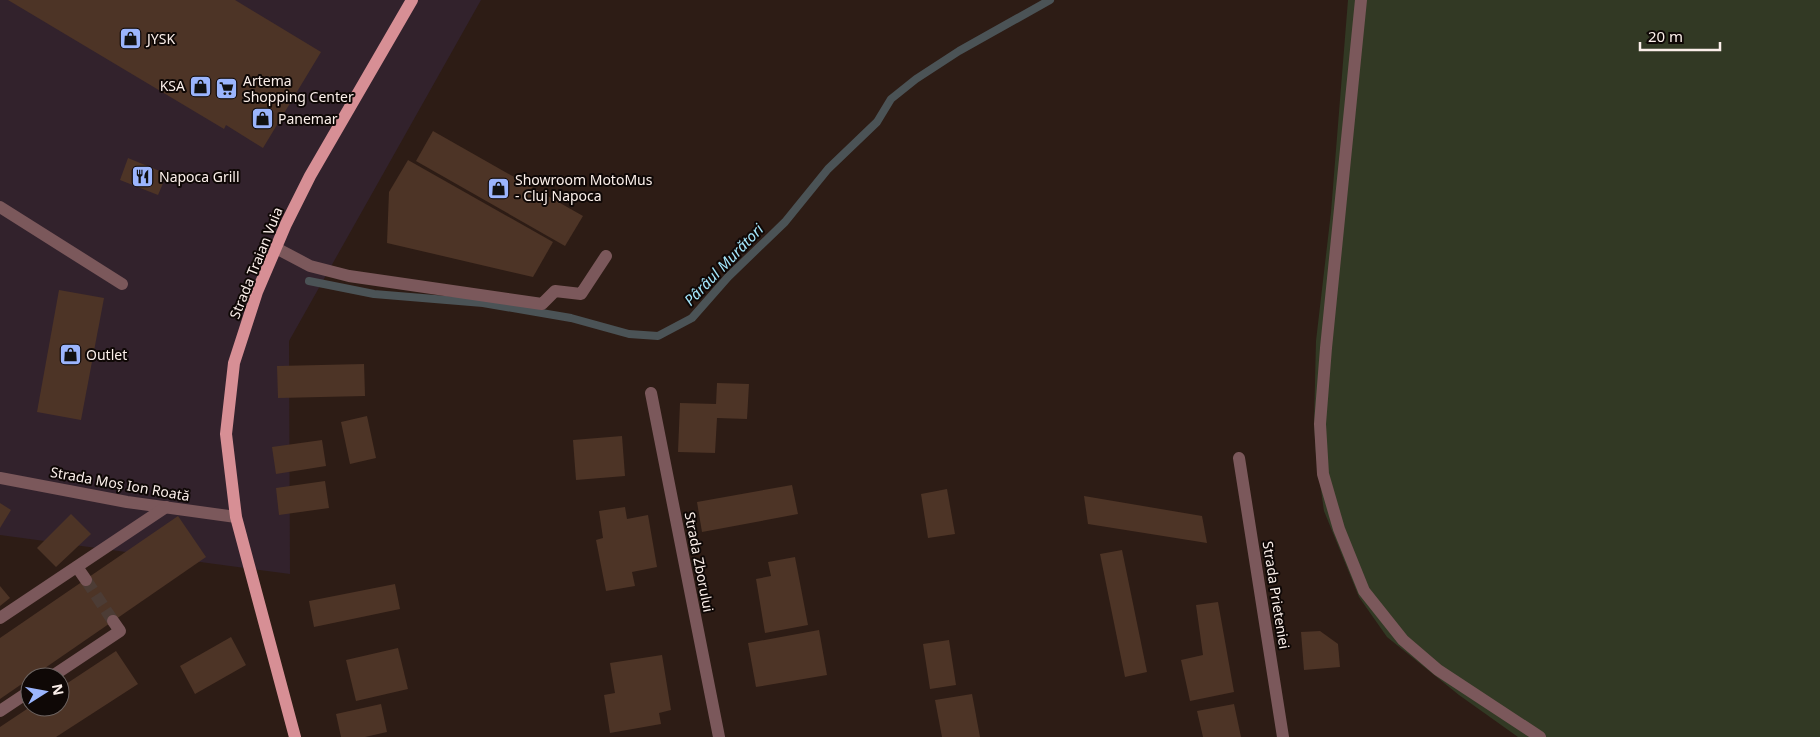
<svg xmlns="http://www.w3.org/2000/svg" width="1820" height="737" viewBox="0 0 1820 737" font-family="'Noto Sans',sans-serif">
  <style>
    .industrial { fill: #32222c }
    .green { fill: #323924 }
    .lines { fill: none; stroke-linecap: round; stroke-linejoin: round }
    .stream { stroke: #4b5356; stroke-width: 8 }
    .building { fill: #4d3426 }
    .minor-tunnel { stroke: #4c3c35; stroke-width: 12; stroke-dasharray: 12 6; stroke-linecap: butt }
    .minor { stroke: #7b585b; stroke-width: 12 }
    .major { stroke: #d78f95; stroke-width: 12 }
    .labels { text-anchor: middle; stroke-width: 4; stroke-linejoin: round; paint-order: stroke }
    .poi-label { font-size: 14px; fill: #fbefea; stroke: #0f0806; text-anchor: start }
    .street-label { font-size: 14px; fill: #fbefea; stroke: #0f0806 }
    .water-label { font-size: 15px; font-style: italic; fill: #a4e6fc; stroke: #0f0806 }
  </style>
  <rect width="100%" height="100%" fill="#2d1c15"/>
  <path class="industrial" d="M0,0H481L289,341L290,574L0,535Z"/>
  <path class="green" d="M1348,0H1820V737H1518L1459,695L1387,637L1359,597L1324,511L1316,455L1314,423L1316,341L1331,212Z"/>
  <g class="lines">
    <path class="stream" d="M309,281L374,294L483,303L571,318L629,334L658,336L692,318L728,277L785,222L828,169L877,122L891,99L916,79L959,51L1050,0"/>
  </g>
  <g class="building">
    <path d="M8,0H235L321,52L263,148L226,125L224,129Z"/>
    <path d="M433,131L583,216L565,246L416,161Z"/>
    <path d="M128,158L167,174L158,195L120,180Z"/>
    <path d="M408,160L553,242L533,277L387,243L389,192Z"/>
    <path d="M59,290L104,298L81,420L37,412Z"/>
    <path d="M364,364L365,396L278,398L277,366Z"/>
    <path d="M717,383L749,384L747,419L717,418L715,453L678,452L680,403L716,404Z"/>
    <path d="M367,416L376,458L350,464L341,422Z"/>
    <path d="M622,436L625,476L576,480L573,440Z"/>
    <path d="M322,440L326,466L276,474L272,447Z"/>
    <path d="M325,481L329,508L279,515L276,488Z"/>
    <path d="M792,485L798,514L702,532L697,502Z"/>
    <path d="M947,489L955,534L928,538L921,494Z"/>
    <path d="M1084,496L1202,516L1207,543L1088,524Z"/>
    <path d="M0,503L11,510L0,528Z"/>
    <path d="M625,507L627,519L648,515L657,567L632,572L635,586L606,591L596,540L603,538L599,511Z"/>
    <path d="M71,514L91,534L56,567L37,548Z"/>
    <path d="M178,516L206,557L0,699V638Z"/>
    <path d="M1122,550L1147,672L1125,677L1100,554Z"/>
    <path d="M795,557L808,625L765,633L756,579L771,576L768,562Z"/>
    <path d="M395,584L400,609L314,627L309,601Z"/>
    <path d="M0,586L10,598L0,606Z"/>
    <path d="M1218,602L1234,692L1190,701L1181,660L1203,655L1196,605Z"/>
    <path d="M819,630L827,675L756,687L748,643Z"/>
    <path d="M1320,631L1338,644L1340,667L1304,670L1301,632Z"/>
    <path d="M231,637L246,665L195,694L180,666Z"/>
    <path d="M949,640L956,685L930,689L923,644Z"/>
    <path d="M398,648L408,689L356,701L346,660Z"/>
    <path d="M116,651L138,684L56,737H0V727L30,707H60V688Z"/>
    <path d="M662,655L671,710L659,713L661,724L610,733L604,695L615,693L610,663Z"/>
    <path d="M972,694L980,737H942L935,700Z"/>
    <path d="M381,704L387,732L365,737H341L336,714Z"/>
    <path d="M1234,704L1241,737H1203L1197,711Z"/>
  </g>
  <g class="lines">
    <path class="minor-tunnel" d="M86,580L113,621"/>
    <g class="minor">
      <path d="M1361,0L1326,348L1320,424L1323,474L1339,529L1364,591L1403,640L1438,670L1540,737"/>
      <path d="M0,207L122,284"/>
      <path d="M276,248L310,266L349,276L542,304L555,291L581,294L606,256"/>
      <path d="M651,393L719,737"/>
      <path d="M1239,458L1283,737"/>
      <path d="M0,478L127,502L236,517"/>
      <path d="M77,567L86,580"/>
      <path d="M0,618L166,507"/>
      <path d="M51,677L120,631L113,621"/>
      <path d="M0,711L30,691"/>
    </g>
    <path class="major" d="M295,737L236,517L226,434L234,363L257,292L286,224L310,176L412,0"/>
  </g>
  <defs>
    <symbol id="shop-square" viewBox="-11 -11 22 22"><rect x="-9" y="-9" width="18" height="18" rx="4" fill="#9bb5fd" stroke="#0f0806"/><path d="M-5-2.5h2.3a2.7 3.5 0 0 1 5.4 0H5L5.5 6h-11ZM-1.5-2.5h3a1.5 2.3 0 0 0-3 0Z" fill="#111"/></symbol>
    <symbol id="supermarket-square" viewBox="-11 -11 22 22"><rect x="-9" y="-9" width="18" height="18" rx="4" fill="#9bb5fd" stroke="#0f0806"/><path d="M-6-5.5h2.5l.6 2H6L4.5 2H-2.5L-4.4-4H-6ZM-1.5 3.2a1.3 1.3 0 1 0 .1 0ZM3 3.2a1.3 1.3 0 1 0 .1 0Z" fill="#111"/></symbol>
    <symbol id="restaurant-square" viewBox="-11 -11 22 22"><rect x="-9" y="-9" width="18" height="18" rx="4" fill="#9bb5fd" stroke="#0f0806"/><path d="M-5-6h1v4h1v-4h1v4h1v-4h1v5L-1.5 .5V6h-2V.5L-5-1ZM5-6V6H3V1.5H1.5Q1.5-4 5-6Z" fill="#111"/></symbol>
  </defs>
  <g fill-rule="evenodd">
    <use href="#shop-square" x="118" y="26" width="25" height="25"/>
    <use href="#shop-square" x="188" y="74" width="25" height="25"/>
    <use href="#supermarket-square" x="214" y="76" width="25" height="25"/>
    <use href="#shop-square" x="250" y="106" width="25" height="25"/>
    <use href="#restaurant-square" x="130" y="164" width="25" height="25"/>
    <use href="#shop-square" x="486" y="176" width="25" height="25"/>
    <use href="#shop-square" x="58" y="342" width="25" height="25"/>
  </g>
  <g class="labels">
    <g class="poi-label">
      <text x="147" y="44">JYSK</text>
      <text x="243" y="86">Artema<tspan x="243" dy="16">Shopping Center</tspan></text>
      <text x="185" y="91" text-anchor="end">KSA</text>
      <text x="278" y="124">Panemar</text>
      <text x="159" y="182">Napoca Grill</text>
      <text x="515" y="185">Showroom MotoMus<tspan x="515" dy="16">- Cluj Napoca</tspan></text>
      <text x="86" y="360">Outlet</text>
    </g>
    <g class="street-label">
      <text transform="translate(256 263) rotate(-68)" y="5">Strada Traian Vuia</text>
      <text transform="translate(120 484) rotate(10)" y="5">Strada Moș Ion Roată</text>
      <text transform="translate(699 562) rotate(79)" y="5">Strada Zborului</text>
      <text transform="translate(1276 595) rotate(81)" y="5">Strada Prieteniei</text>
    </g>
    <g class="water-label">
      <text transform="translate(724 265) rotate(-46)" y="5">Pârâul Murători</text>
    </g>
  </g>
  <g transform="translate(45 692) rotate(79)"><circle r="24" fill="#0f0806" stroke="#6d6461"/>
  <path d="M0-4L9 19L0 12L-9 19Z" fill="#9bb5fd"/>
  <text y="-8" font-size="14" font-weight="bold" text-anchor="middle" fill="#fbefea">N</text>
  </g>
  <path d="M1640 42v8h80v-8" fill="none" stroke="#fbefea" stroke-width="2.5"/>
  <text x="1648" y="42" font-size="15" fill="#fbefea" stroke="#0f0806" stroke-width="4" paint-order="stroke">20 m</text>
</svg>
